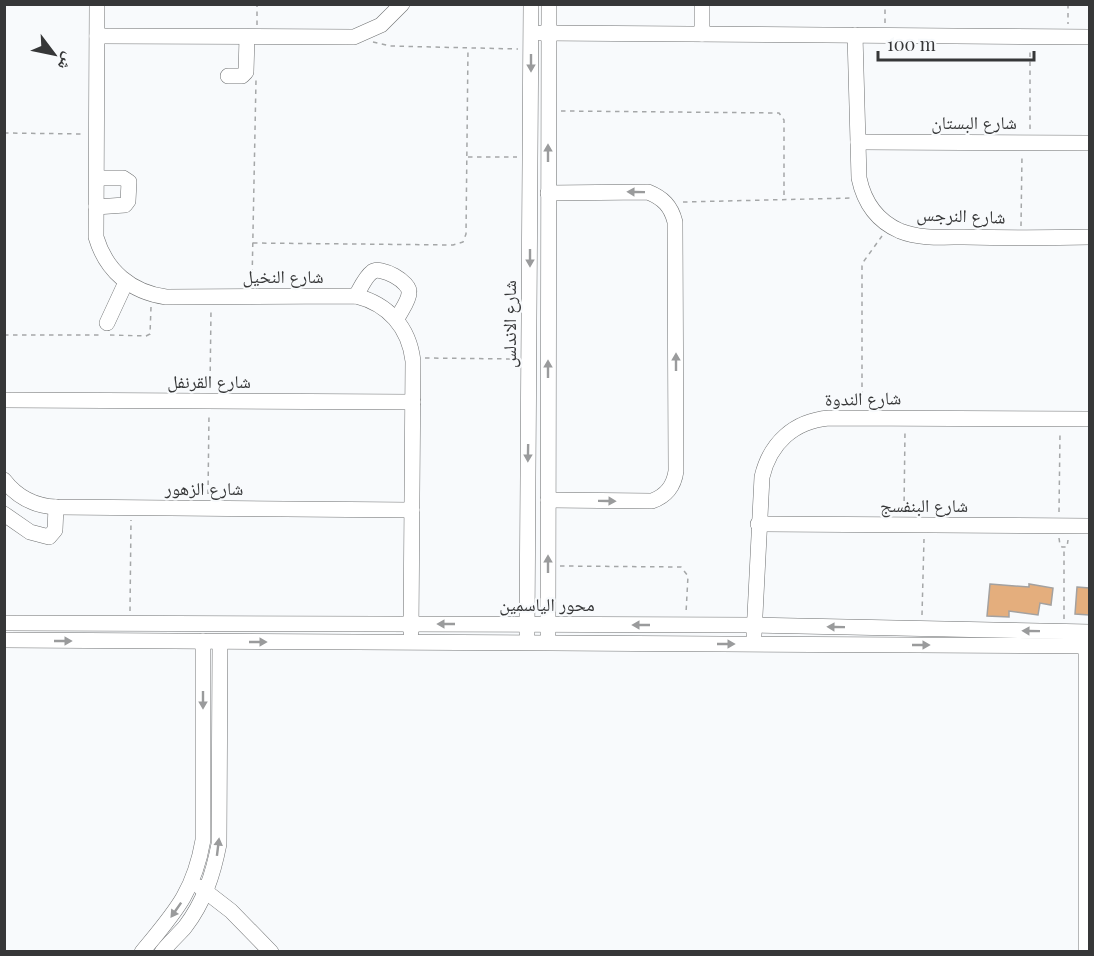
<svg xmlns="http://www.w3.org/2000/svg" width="1094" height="956" viewBox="0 0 1094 956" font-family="'Playfair Display','Noto Naskh Arabic',serif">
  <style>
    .building { fill: #e4ae7d; stroke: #a3a1a0; stroke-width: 1.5 }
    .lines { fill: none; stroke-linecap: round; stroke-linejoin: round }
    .minor-casing { stroke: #6d6f70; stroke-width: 16 }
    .path { stroke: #a5a7a8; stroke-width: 1.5; stroke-dasharray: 4.5 4.5; stroke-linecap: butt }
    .minor { stroke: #fff; stroke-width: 15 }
    .oneway { fill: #9a9b9c }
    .labels { text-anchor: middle; stroke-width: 4.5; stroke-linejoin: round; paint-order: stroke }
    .street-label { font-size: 18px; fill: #363738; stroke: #f8fafc }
  </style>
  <rect width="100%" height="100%" fill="#f8fafc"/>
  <g class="building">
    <path d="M990,584L1029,587V584L1053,588L1051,605L1040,603L1038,615L1009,611V617L987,616Z"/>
    <path d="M1077,587L1089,588V615L1075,614Z"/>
  </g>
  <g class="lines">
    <defs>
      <g id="minor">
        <path d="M97,4L96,237C106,271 131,292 166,297L356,296C388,304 409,327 413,361L411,632"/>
        <path d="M541,33L1090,37"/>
        <path d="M702,34V4"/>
        <path d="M855,35L859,178C864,202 877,221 900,231C920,239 943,237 964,237C1006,238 1048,238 1090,237"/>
        <path d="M97,36L354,37L381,25L402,4"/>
        <path d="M228,76H242L246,72L247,37"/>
        <path d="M858,142L1090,143"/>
        <path d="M548,193L648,192C663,198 671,206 675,222L676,471C674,486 666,496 652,501L548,500"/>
        <path d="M96,207L125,205L128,201L129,182L123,178H97"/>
        <path d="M356,296C360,289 365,277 372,272C380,265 411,282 409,293C409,301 400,312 397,319"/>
        <path d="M107,323L126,282"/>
        <path d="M4,400L413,402"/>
        <path d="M4,480C17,497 35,506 56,507L412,510"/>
        <path d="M4,514L30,532L49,537L55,530L56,507"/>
        <path d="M758,524L1090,526"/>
        <path d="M4,623L755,625L1090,632"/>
        <path d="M527,634L531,4"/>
        <path d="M548,634L549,4"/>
        <path d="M754,635L762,477C770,443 794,421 829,418L1090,419"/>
        <path d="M4,640L1090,646"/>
        <path d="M200,887L231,911L271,952"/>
        <path d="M142,952C175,912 194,892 203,840V641"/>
        <path d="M162,952C169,943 178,935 185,927C204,902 213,875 219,844L220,642"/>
        <path d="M1086,952V638"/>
      </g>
    </defs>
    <use href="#minor" class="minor-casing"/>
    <g class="path">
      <path d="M1068,4V24"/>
      <path d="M885,23V4"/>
      <path d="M257,25V4"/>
      <path d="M373,42L390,46L518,49"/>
      <path d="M561,111L779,113L784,120V199"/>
      <path d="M1030,129V50"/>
      <path d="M4,133L84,134"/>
      <path d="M468,157H517"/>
      <path d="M683,202L852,198"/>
      <path d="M1021,226L1022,155"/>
      <path d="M253,243L453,245L463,242L466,234L468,48"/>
      <path d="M252,283L256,80"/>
      <path d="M4,335H103"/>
      <path d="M110,335L146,336L150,334L151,307"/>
      <path d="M425,358L516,359"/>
      <path d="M210,389L211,310"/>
      <path d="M862,405V266L864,261L882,236"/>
      <path d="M208,494L209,415"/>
      <path d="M904,510L905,431"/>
      <path d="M1059,512L1060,433"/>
      <path d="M1059,538L1060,545L1062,547H1067L1068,540"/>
      <path d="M560,566L681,567L688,576L686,613"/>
      <path d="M130,611L131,520"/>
      <path d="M922,615L924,539"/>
      <path d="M1064,619V549"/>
    </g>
    <use href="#minor" class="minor"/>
  </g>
  <defs><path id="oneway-solid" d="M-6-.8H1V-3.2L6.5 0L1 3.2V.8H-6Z" transform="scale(1.5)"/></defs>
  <g class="oneway">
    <use href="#oneway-solid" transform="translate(531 63) rotate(90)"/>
    <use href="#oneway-solid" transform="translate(548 153) rotate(-90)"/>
    <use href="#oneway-solid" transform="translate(636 192) rotate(-179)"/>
    <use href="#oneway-solid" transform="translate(530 258) rotate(90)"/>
    <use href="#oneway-solid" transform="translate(676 362) rotate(-90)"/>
    <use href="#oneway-solid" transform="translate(548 369) rotate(-90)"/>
    <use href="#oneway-solid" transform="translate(528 453) rotate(91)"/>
    <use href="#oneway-solid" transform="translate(607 501) rotate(1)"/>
    <use href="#oneway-solid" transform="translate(548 564) rotate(-90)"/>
    <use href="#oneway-solid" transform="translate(446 624) rotate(-180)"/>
    <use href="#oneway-solid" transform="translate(641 625) rotate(-180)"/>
    <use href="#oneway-solid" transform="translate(836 627) rotate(-179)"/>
    <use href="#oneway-solid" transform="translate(1031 631) rotate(-179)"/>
    <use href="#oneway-solid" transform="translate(63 641)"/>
    <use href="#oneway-solid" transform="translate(258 642)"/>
    <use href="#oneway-solid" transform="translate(726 644)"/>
    <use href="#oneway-solid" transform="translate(921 645)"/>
    <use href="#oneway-solid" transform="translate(203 700) rotate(90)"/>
    <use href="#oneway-solid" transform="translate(218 847) rotate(-83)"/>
    <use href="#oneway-solid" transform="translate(176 910) rotate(125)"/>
  </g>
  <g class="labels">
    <g class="street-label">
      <text x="974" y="129">شارع البستان</text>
      <text transform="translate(961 216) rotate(2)" y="6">شارع النرجس</text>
      <text x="283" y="283">شارع النخيل</text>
      <text transform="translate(510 324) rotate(-90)" y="6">شارع الاندلس</text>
      <text x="209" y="388">شارع القرنفل</text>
      <text transform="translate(863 399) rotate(-1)" y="6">شارع الندوة</text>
      <text x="204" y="495">شارع الزهور</text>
      <text x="924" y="512">شارع البنفسج</text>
      <text x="547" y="611">محور الياسمين</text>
    </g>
  </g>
  <rect width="1094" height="956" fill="none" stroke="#363738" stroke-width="12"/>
  <g transform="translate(54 54) rotate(122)" stroke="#f8fafc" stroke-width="4.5" paint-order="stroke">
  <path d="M0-4.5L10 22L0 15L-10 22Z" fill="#363738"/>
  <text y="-9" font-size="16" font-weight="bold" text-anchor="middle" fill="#363738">ش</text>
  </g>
  <path d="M878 51v9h156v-9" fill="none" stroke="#363738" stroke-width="3"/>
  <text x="887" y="51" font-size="18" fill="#363738" stroke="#f8fafc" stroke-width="4.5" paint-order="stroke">100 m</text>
</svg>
